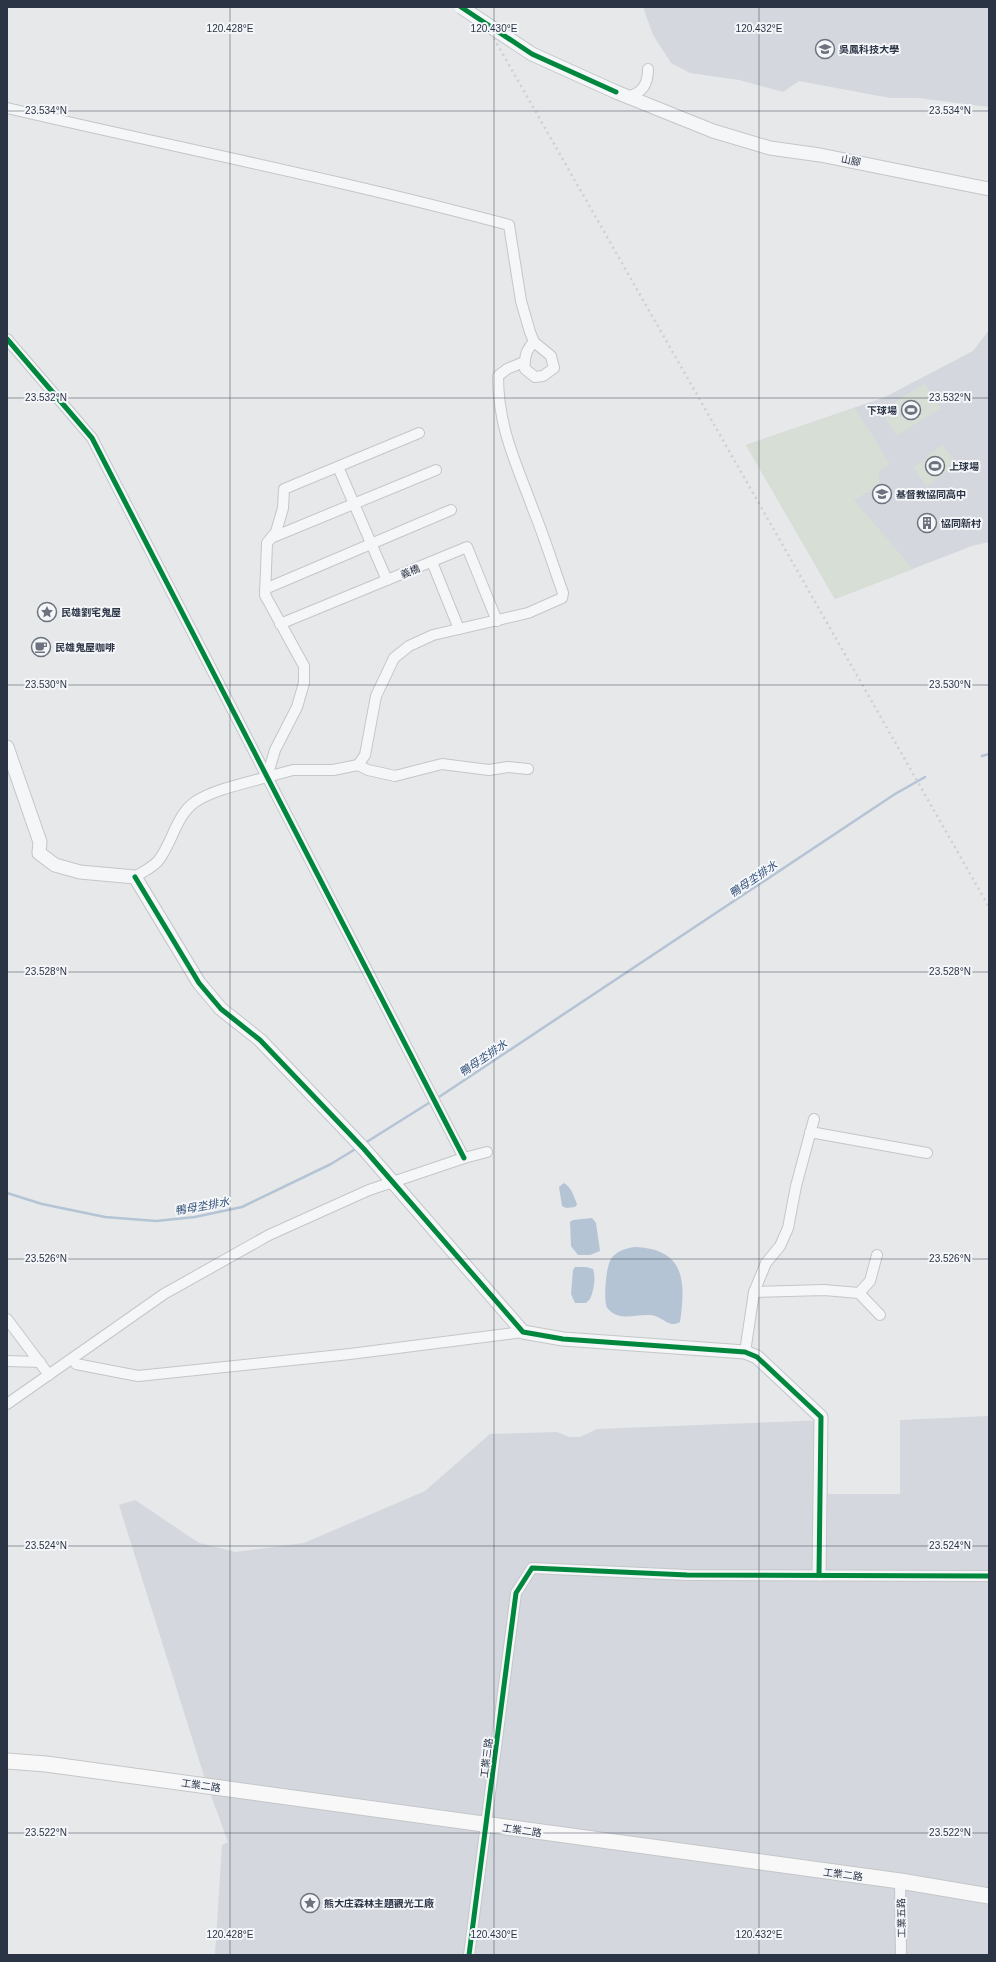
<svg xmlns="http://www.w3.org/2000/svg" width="996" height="1962" viewBox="0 0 996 1962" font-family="Helvetica,'Noto Sans TC',sans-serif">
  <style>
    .built { fill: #d4d7dd }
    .green { fill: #d6ded6 }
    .water { fill: #b4c4d5 }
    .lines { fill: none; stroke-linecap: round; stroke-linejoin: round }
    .stream { stroke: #b4c4d5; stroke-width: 2.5 }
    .minor-casing { stroke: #c4c6c8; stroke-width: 12 }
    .tertiary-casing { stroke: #c4c6c8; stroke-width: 15 }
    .secondary-casing { stroke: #c4c6c8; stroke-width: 17 }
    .minor { stroke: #f5f6f7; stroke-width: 10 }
    .tertiary { stroke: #f5f6f7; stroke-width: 13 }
    .secondary { stroke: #f8f8f8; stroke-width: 15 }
    .rail { stroke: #cecfd2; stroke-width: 2.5; stroke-dasharray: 2 4; stroke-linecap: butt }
    .tertiary-bridge-casing { stroke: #c4c6c8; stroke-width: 15; stroke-linecap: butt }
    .tertiary-bridge { stroke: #f5f6f7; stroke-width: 13 }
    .cycleway-casing { stroke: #f4f6f9; stroke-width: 8 }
    .cycleway { stroke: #00873e; stroke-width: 5 }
    .ticks { fill: none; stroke: #2b3445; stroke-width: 1; stroke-opacity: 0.45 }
    .labels { text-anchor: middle; stroke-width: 4; stroke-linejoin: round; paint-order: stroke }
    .poi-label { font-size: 10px; font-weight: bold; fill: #2b3445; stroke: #f4f6f9; text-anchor: start }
    .street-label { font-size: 10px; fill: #2b3445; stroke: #f4f6f9 }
    .water-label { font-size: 11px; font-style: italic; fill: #34527a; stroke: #f4f6f9 }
    .ticks-label { font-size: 10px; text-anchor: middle; fill: #2b3445; stroke: #f4f6f9; stroke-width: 4; stroke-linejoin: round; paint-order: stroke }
  </style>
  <rect width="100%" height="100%" fill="#e6e8ea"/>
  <g class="built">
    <path d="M643,7H989V107L918,98H890L799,81L783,92L739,80L690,73L671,63L653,35Z"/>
    <path d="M989,330V542L972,546L835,599L746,445L885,397L973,351Z"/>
    <path d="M989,1416V1955H215L222,1845L228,1842L204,1776L119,1505L135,1500L199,1543L236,1552L304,1543L425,1491L490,1434L557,1432L569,1437H580L597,1429L828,1420V1494H900V1420Z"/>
  </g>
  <g class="green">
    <path d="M925,383L941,408L897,436L881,411Z"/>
    <path d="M855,408L890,464L879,471V485L854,500L913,569L835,599L746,445Z"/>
    <path d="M942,445L957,463L927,487L913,468Z"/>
  </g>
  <g class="water">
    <path d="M564,1183C571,1187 574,1196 577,1204L575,1207L566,1208L562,1206L559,1187Z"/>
    <path d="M592,1218L596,1223L600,1251L590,1255H578L571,1246L570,1222L573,1220Z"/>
    <path d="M635,1247C685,1249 686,1281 680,1322C669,1328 665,1319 655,1316C643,1312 624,1321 613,1313C610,1311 606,1308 606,1304C604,1294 606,1267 611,1259C616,1251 626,1248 635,1247Z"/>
    <path d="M575,1267H586L593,1269C596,1278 594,1290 590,1299L586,1303H575L571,1294L573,1270Z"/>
  </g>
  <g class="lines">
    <g class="stream">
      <path d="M982,756L989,754"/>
      <path d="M436,1099L895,794L925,777"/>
      <path d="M365,1143L432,1101"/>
      <path d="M7,1193L42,1204L105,1217L156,1221L195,1217L242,1207L331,1164L357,1148"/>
    </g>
    <defs>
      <g id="minor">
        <path d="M627,97C642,93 648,85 648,69"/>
        <path d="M7,108C174,147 343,180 509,225L521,301L530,332L534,342L551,356L554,368L543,376L535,377L525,369C524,359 526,349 534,342"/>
        <path d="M7,339L92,438L464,1158"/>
        <path d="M338,467L387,580"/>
        <path d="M271,538L436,470"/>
        <path d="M432,562L459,629"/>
        <path d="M265,589L451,510"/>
        <path d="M280,624L467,547L497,621"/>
        <path d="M358,765L365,755L376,696L394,658L409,646L433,635L528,613L562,598L563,593C553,565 544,536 533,509C516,463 498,427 498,376L507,369L524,362"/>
        <path d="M267,777L293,770H333L358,765L368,770L395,776L442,764L489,770L508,767L528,769"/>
        <path d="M135,877C142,872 152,868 158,861C172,844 176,815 195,802C212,790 246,783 267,777L275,750L297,707L304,683V666L265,595L267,543L276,532L283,508L284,489L419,433"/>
        <path d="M810,1132L927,1153"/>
        <path d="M754,1292L766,1263L780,1246L788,1228L796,1186L814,1119"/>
        <path d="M859,1293L870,1281L877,1255"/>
        <path d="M7,1319L49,1375"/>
        <path d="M745,1352L754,1292L824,1290L859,1293L880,1315"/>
        <path d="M7,1361L40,1362"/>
        <path d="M76,1364L138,1376L350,1354L523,1332"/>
        <path d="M7,1404L164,1294L269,1235L369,1190L464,1158L487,1152"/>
        <path d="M900,1881L901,1955"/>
        <path d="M469,1955L516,1593L532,1568L687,1575L989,1576"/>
      </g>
      <g id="tertiary">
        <path d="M616,92L713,131L770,148L820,155L989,189"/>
        <path d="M7,747L40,842L39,853L55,865L80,872L135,877L199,983L221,1009L260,1040L364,1149L523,1332L563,1339L745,1352L757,1357L821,1417L819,1574"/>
      </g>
      <path id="secondary" d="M7,1761L46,1764L900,1881L989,1896"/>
    </defs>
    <use href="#minor" class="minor-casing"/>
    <use href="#tertiary" class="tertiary-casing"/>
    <use href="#secondary" class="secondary-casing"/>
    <use href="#minor" class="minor"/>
    <use href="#tertiary" class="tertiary"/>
    <use href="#secondary" class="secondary"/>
    <path class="rail" d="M476,7L989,907"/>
    <defs>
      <path id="tertiary-bridge" d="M461,7L532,54L616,92"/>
    </defs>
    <use href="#tertiary-bridge" class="tertiary-bridge-casing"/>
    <use href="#tertiary-bridge" class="tertiary-bridge"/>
    <defs>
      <g id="cycleway">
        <path d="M461,7L532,54L616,92"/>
        <path d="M7,339L92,438L464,1158"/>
        <path d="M135,877L199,983L221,1009L260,1040L364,1149L523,1332L563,1339L745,1352L757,1357L821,1417L819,1574"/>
        <path d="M469,1955L516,1593L532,1568L687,1575L989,1576"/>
      </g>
    </defs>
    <use href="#cycleway" class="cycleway-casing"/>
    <use href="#cycleway" class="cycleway"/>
  </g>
  <path class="ticks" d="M230,7V1955M494,7V1955M759,7V1955M7,111H989M7,398H989M7,685H989M7,972H989M7,1259H989M7,1546H989M7,1833H989"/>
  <defs>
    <symbol id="university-ring" viewBox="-11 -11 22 22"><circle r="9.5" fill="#f4f6f9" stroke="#6c737f" stroke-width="1.5"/><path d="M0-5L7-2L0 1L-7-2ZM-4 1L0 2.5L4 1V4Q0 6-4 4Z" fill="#6c737f"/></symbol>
    <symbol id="stadium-ring" viewBox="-11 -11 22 22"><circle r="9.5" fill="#f4f6f9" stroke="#6c737f" stroke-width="1.5"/><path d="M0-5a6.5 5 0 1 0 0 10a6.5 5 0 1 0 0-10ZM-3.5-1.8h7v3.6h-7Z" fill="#6c737f"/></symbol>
    <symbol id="school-ring" viewBox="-11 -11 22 22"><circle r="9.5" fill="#f4f6f9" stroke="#6c737f" stroke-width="1.5"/><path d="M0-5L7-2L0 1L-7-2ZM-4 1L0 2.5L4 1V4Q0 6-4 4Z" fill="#6c737f"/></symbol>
    <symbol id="building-ring" viewBox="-11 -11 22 22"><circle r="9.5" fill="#f4f6f9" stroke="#6c737f" stroke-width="1.5"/><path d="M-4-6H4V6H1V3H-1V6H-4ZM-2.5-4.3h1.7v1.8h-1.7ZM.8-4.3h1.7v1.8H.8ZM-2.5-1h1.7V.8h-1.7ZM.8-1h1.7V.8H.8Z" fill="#6c737f"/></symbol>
    <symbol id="sight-ring" viewBox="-11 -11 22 22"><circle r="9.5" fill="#f4f6f9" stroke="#6c737f" stroke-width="1.5"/><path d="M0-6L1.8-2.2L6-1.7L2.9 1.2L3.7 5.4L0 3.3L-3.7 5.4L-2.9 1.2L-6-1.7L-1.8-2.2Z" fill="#6c737f"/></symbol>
    <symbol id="cafe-ring" viewBox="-11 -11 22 22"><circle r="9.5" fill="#f4f6f9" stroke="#6c737f" stroke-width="1.5"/><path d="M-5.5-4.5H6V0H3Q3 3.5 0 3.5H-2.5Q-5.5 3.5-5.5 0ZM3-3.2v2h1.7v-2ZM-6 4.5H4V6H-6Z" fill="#6c737f"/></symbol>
  </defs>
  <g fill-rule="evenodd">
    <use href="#university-ring" x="814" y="38" width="22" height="22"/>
    <use href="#stadium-ring" x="900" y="399" width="22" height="22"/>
    <use href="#stadium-ring" x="924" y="455" width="22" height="22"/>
    <use href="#school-ring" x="871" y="483" width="22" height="22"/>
    <use href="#building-ring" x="916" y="512" width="22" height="22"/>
    <use href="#sight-ring" x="36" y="601" width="22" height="22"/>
    <use href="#cafe-ring" x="30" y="636" width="22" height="22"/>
    <use href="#sight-ring" x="299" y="1892" width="22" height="22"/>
  </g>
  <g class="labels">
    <g class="poi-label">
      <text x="839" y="53">吳鳳科技大學</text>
      <text x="897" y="414" text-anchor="end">下球場</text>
      <text x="949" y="470">上球場</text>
      <text x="896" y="498">基督教協同高中</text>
      <text x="941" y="527">協同新村</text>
      <text x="61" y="616">民雄劉宅鬼屋</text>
      <text x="55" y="651">民雄鬼屋咖啡</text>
      <text x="324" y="1907">熊大庄森林主題觀光工廠</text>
    </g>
    <g class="street-label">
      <text transform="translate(851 160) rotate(11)" y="4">山腳</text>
      <text transform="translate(410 571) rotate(-22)" y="4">義橋</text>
      <text transform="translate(486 1758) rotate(-83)" y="4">工業三路</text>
      <text transform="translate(201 1785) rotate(8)" y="4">工業二路</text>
      <text transform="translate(522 1830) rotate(8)" y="4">工業二路</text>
      <text transform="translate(843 1874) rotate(7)" y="4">工業二路</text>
      <text transform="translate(901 1918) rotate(-91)" y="4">工業五路</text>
    </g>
    <g class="water-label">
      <text transform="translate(753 879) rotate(-34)" y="4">鴨母坔排水</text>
      <text transform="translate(483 1058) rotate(-34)" y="4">鴨母坔排水</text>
      <text transform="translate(202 1206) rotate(-10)" y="4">鴨母坔排水</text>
    </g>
  </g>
  <g class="ticks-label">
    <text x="230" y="32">120.428°E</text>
    <text x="494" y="32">120.430°E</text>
    <text x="759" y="32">120.432°E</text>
    <text x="46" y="114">23.534°N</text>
    <text x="950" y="114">23.534°N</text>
    <text x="46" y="401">23.532°N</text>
    <text x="950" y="401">23.532°N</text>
    <text x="46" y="688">23.530°N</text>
    <text x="950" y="688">23.530°N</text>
    <text x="46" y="975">23.528°N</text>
    <text x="950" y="975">23.528°N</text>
    <text x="46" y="1262">23.526°N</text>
    <text x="950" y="1262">23.526°N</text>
    <text x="46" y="1549">23.524°N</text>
    <text x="950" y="1549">23.524°N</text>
    <text x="46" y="1836">23.522°N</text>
    <text x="950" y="1836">23.522°N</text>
    <text x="230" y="1938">120.428°E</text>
    <text x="494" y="1938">120.430°E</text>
    <text x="759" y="1938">120.432°E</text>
  </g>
  <rect width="996" height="1962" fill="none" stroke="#2b3445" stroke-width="16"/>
</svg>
